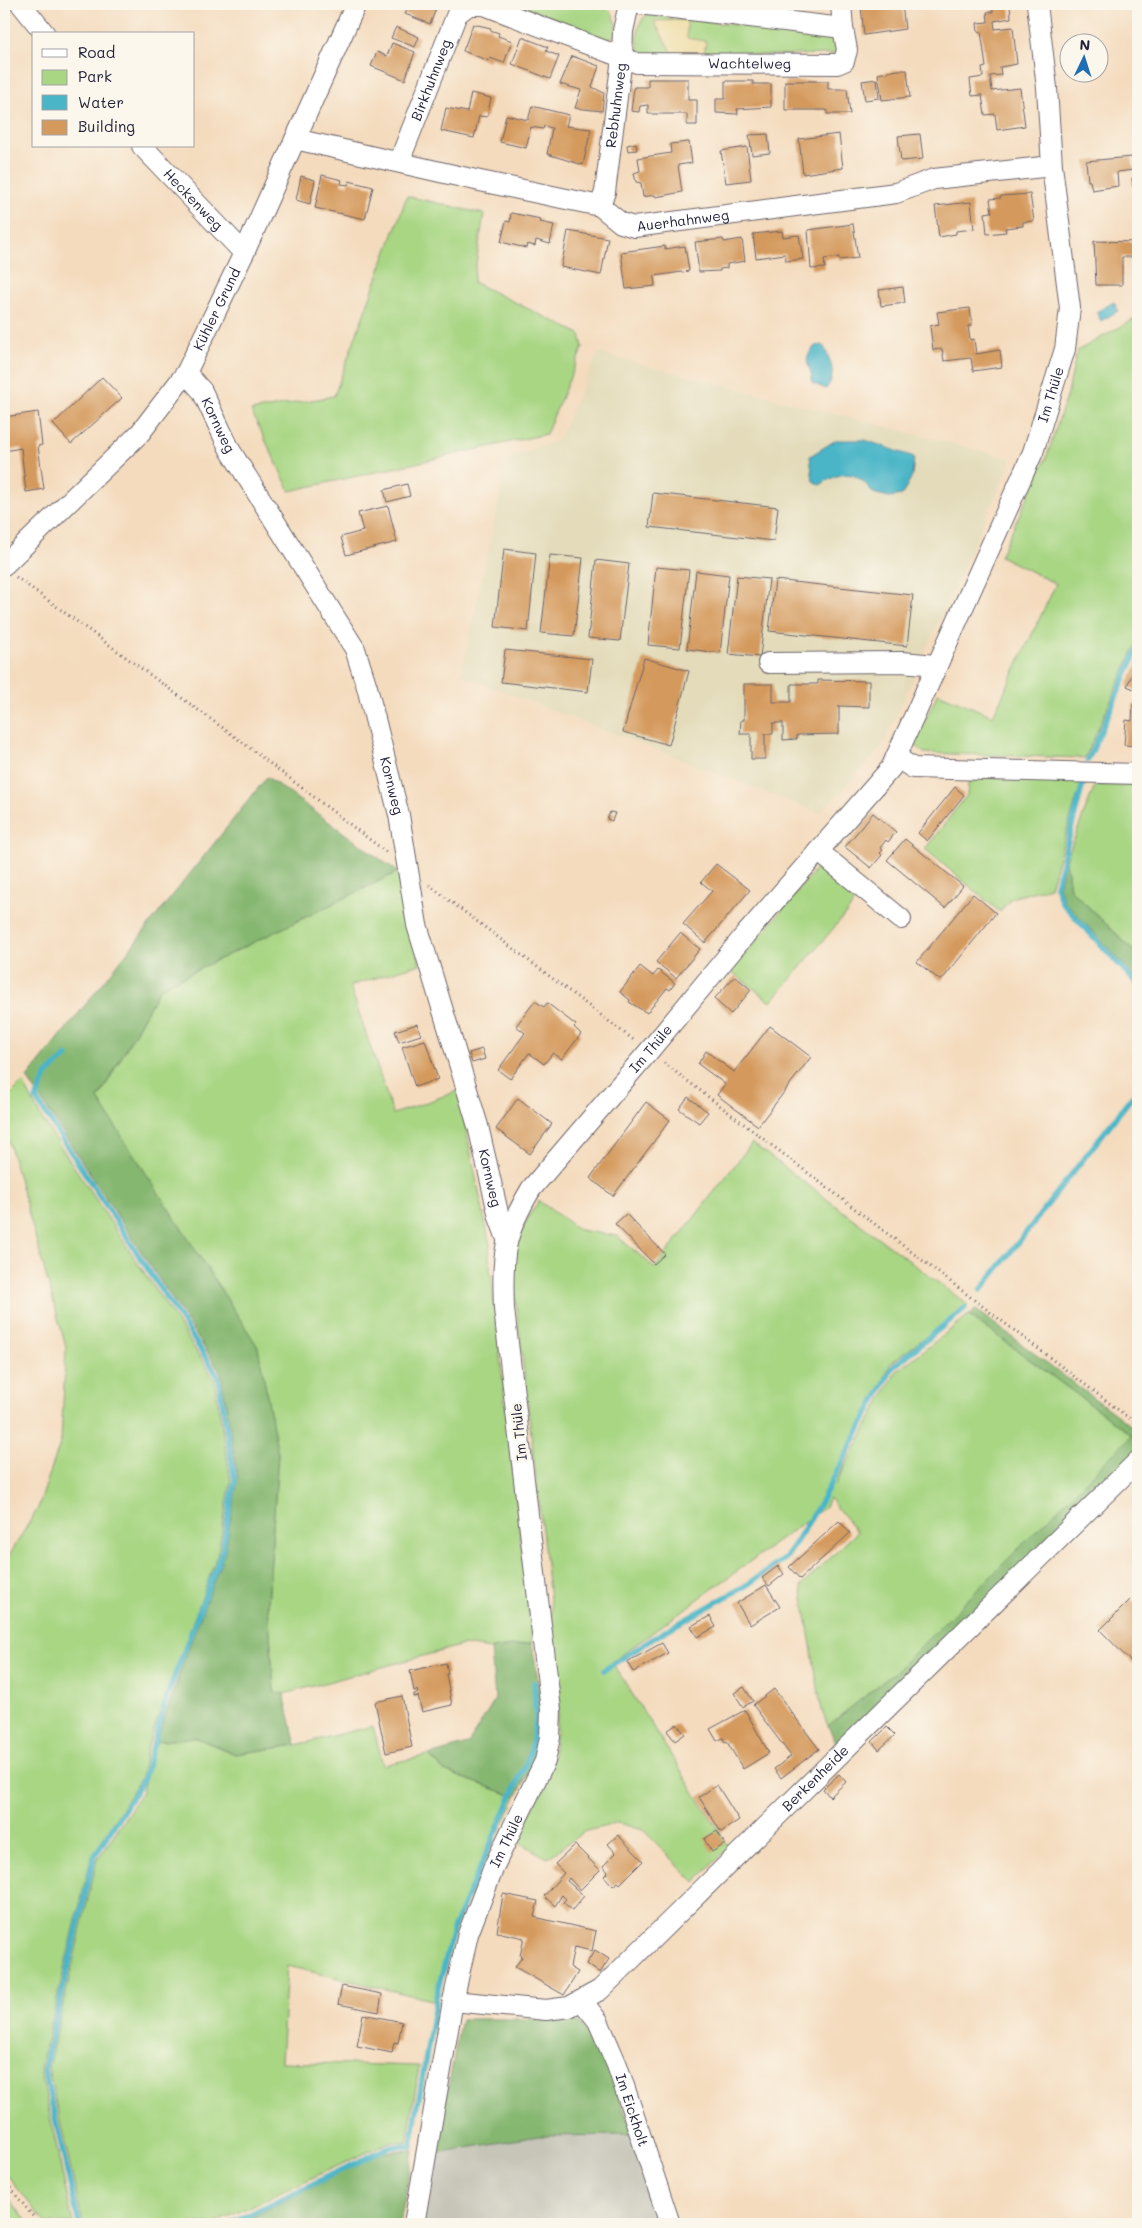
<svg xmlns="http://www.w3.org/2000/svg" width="1142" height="2228" viewBox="0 0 1142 2228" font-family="Mali,sans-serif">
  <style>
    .built { fill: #e3dbba }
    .industrial { fill: #c6c5b8 }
    .green { fill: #a8d683; stroke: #657c5f }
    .forest { fill: #86b771; stroke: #546c56 }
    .sand { fill: #eeda9e; stroke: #887e6c }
    .water { fill: #4ab5c7; stroke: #366c81 }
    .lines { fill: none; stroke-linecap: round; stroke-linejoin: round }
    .stream { stroke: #4ab5c7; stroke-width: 5.5 }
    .building { fill: #d4995c }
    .minor-casing { stroke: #6c6369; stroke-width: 22 }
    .path { stroke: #6c6369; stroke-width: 3; stroke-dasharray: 1 4; stroke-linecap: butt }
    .minor { stroke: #fff; stroke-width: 20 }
    .labels { text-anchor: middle; stroke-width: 5; stroke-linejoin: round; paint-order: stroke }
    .street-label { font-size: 14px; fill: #22223b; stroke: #fbf7ec }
  </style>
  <rect width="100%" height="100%" fill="#fbf7ec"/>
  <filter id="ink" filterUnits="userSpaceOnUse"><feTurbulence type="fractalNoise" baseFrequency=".02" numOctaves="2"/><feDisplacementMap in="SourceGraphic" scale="10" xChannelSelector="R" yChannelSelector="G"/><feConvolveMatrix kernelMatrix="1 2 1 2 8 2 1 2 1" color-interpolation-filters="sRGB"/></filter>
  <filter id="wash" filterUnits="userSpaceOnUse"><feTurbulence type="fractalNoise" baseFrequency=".0096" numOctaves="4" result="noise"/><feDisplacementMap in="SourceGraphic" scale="20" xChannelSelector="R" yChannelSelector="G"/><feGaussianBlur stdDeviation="1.12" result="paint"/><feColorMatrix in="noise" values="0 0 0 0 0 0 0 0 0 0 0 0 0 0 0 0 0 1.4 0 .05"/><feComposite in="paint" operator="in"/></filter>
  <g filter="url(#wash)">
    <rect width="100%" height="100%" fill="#f4dbbe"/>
    <path class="built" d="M598,353L1012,459L882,747L820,813L461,675L508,459L558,440Z"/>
    <path class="industrial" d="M633,2135L659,2224H422L436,2153L538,2136Z"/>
    <g class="green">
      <path d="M514,4C534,4 590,0 605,7C615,11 617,26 616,35L603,41L562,27L560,20Z"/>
      <path d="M646,15L834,36L839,43L836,54L650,57L640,53C636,40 636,25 646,15Z"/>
      <path d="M407,196L484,214L473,282L580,334L583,347L546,434L290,491L251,411L334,396Z"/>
      <path d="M1138,317V640L1085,758L924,753L914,744L938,693L993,716L1056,584L1000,556L1047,456L1069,388L1077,351Z"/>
      <path d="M969,776L1082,780L1050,887L1011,898L1000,912L925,849L967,795Z"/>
      <path d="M1095,785H1138V955L1070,889L1066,860Z"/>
      <path d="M817,868L857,897L849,910L771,1002L731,971Z"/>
      <path d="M398,872L420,964L350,986L393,1114L458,1091L490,1245L489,1257L532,1643L491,1649L463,1645L284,1694L274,1692L268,1604L278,1453L98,1099L160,988Z"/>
      <path d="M23,1082L41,1117L214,1378L231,1482L218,1553L149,1742L141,1777L91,1858L40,2069L73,2224H46L4,2171V1564L38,1508L61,1441L66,1347L4,1125V1101Z"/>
      <path d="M752,1143L968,1305L891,1363L835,1486L896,1372L969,1315L1132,1435L895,1672L828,1726L822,1711L801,1586L857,1532L829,1498L825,1507L612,1662L729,1847L695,1882L643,1830L618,1823L583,1832L548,1858L516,1841L544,1787L553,1759L560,1688L514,1284C515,1247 517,1232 539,1201L579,1230L617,1236L655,1268Z"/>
      <path d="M373,1726L383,1765L429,1755L444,1771L516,1797L457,1918L436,2001L287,1966L281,2062L419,2066L407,2143L389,2142L213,2224H83L48,2068L97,1860L141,1794L156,1742L194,1737L235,1754L296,1745Z"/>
      <path d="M4,2192L29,2224H4Z"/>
    </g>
    <g class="forest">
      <path d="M267,777L398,872L160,988L98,1099L258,1347L278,1453L268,1604L274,1692L284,1694L296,1745L235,1754L195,1737L156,1742L187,1652L225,1552L238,1478L221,1373L27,1078Z"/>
      <path d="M1066,860L1070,889L1138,955V980L1064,901L1059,886Z"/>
      <path d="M976,1310L1138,1431V1452L837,1745L828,1726L895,1672L1132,1435L969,1315Z"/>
      <path d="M532,1643C536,1671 545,1711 540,1740C537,1759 525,1779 516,1797L444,1771L429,1755L468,1744L495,1699L491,1649Z"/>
      <path d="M461,2019H571L598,2036L633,2135L538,2136L436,2153Z"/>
      <path d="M413,2150L400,2224H238L382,2152Z"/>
    </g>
    <path class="sand" d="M687,20V38L706,41L704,54L672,53L654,21Z"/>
    <g class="water">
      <path d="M1114,302L1118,311L1101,321L1096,312Z"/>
      <path d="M823,345C830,360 838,374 826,389L812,383C813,365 799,363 815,346Z"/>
      <path d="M836,440H865L914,457L912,476L902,495L889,497L873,493C856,469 843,470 820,485L813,481L810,456Z"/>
    </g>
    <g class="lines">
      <g class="stream">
        <path d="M1088,760L1138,648"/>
        <path d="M1084,780L1056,886L1062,903L1138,985"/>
        <path d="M67,1056L47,1074L36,1099L218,1376L235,1481L222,1552L167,1696L144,1778L94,1857L44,2069L79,2224"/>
        <path d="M981,1290L1138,1089"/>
        <path d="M604,1670L665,1631L747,1585L786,1558L819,1505L893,1367L965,1308"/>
        <path d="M230,2224L389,2147L411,2146L436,1997L454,1927L531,1752L536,1718L534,1683"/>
      </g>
    </g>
    <g id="blocks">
      <g class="building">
        <path d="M409,4H438L430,24L405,14Z"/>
        <path d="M880,4H902L905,29L864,35L861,6Z"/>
        <path d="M965,4H978V5L965,7Z"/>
        <path d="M992,4H1010L1011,18L994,21L995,29L1013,27L1017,64L1000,67L1001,75L990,76L992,91L1020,88L1025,126L997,130L995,114L985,115L982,95L972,96L970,79L983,77L982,68L986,67L981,31L978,32L977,23L988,22L987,12H993Z"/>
        <path d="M473,24L491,28L490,30L499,33L498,36L512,41L504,63L490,58L489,61L463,51Z"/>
        <path d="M396,27L419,37L415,47L391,38Z"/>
        <path d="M522,37L548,47L546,51L559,56L550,79L512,64Z"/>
        <path d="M392,43L415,52L405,80L371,66L377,52L387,56Z"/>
        <path d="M572,56L599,66L592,87L604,93L602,111L575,108L581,90L560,84Z"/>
        <path d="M898,70H907L910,97L882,100L878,74Z"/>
        <path d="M648,79H688V100H697V125H687V114H648V105L640,106L639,112L631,111L634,87H648Z"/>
        <path d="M877,79L879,98L865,100L862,81Z"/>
        <path d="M725,81H753V84H771V107L737,109L738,114L716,113V99H725Z"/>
        <path d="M785,81H828V89H847L850,114H827V110H785Z"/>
        <path d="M471,93L491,98L487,117L479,116L474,138L441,131L446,108L467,112Z"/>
        <path d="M532,106L569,115L566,126L591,129L583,165L547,154L552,128L544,126L543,129L531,127L526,148L500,142L506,115L528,120Z"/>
        <path d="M768,134L770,153L752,155L749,135Z"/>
        <path d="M839,134L843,168L803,174L799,139Z"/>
        <path d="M920,134L923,159L901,161L898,136Z"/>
        <path d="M689,142L692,163L678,165L682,192L656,197L655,195L643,197L641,183L636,182L634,173L640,171L638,158L671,153L670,144Z"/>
        <path d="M636,143L637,150L628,151L627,145Z"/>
        <path d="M747,147L751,180L726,183L721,151Z"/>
        <path d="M1132,157L1134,170L1117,172L1118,186L1092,190L1090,181H1088L1086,161Z"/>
        <path d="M322,175L342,180L341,184L348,185L349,181L373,187L365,219L315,208Z"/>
        <path d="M301,176L315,180L310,204L296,200Z"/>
        <path d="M1138,177V204H1136L1132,178Z"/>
        <path d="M1030,194L1034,221L1023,222V226L1005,228L1006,232L987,234L985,213L992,212L990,199L1001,198V196Z"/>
        <path d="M971,202L974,229L956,231V234L939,237L935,206Z"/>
        <path d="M511,213L541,219L540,222L554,225L550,244L536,240L535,246L527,244L526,248L501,242L506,221L510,222Z"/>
        <path d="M853,224L858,258L839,260V257L824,259L825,268L811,269L808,230Z"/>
        <path d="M568,231L608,238L601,275L561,267Z"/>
        <path d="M782,231L783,237L799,235L803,259L786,261L785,254L756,258L753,234Z"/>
        <path d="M723,239L724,242L742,239L745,261L727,264V268L720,269V271L699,272L695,242Z"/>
        <path d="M1094,241L1138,242V257H1122V285H1096Z"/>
        <path d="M665,246V249L685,246L689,271L654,276L655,286L626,289L621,252Z"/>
        <path d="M903,287L905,303L881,306L879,290Z"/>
        <path d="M970,308L972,326H968L970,340L974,339L976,354L1000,350L1002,367L973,371L971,358L944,361L942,349L933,350L930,326L939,324L937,312Z"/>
        <path d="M102,377L122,398L71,444L53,424Z"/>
        <path d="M38,412L42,445L38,446L44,489L26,492L21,448L4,451V417Z"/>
        <path d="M407,484L410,496L387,502L384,490Z"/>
        <path d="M653,493L778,507L774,541L649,527Z"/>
        <path d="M388,506L397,542L346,555L341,537L363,531L358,513Z"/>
        <path d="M504,549L536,553L528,631L495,627Z"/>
        <path d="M550,555L583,558L574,636L541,633Z"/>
        <path d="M596,560L629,564L620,641L588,638Z"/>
        <path d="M656,567L689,570L680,648L648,645Z"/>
        <path d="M696,571L729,575L720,653L687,649Z"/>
        <path d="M737,576L769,579L760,657L728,654Z"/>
        <path d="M775,580L913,595L907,646L769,631Z"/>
        <path d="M505,650L592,659L588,692L501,682Z"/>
        <path d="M644,658L689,671L669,745L623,732Z"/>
        <path d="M1138,661V691L1127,686Z"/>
        <path d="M818,680L869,681V707L839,706V734L797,735V739L783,740V723H773V734H765V759H751V734H740L741,720H744V684H773V702H791V684H818Z"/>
        <path d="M1133,704H1138V746L1124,745L1126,720L1132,721Z"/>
        <path d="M955,787L964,795L927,841L918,833Z"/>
        <path d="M610,812L615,813L612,821L607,819Z"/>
        <path d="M873,813L896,832L888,842L886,840L880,848L883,850L880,853L882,855L871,868L845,847Z"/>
        <path d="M905,839L963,886L945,908L887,860Z"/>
        <path d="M716,864L750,890L705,943L683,924L712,891L701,882Z"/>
        <path d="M973,894L996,913L941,981L917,962Z"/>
        <path d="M680,933L700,949L676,978L656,962Z"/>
        <path d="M640,966L653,976L658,970L675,983L670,990L667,988L647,1013L629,1002L630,1000L620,992Z"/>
        <path d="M735,976L751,990L731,1014L714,999Z"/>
        <path d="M535,1001L544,1007L547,1003L576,1025L574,1027L581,1034L562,1059L553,1053L544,1064L529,1053L510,1079L498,1070L525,1033L516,1026Z"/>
        <path d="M417,1024L421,1035L399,1042L395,1031Z"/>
        <path d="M770,1026L811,1057L758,1126L717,1095L725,1084L698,1064L706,1051L734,1072Z"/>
        <path d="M425,1040L438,1079L415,1087L402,1047Z"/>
        <path d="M482,1049L485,1059L472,1063L469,1053Z"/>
        <path d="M688,1097L708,1112L699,1123L679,1109Z"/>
        <path d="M518,1098L552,1124L530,1154L496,1129Z"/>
        <path d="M646,1102L670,1120L613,1196L590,1178Z"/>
        <path d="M626,1214L665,1254L654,1264L615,1224Z"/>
        <path d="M839,1521L850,1533L800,1579L789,1567Z"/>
        <path d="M778,1566L784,1574L769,1586L762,1578Z"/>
        <path d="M766,1585L780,1607L750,1625L737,1603Z"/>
        <path d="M1131,1599L1138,1606V1669L1100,1630Z"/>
        <path d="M710,1616L716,1627L697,1637L691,1626Z"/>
        <path d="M662,1643L668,1653L633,1672L627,1662Z"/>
        <path d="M446,1663L448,1674H446L452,1705L422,1712L418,1696L414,1697V1694L418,1693L417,1690L414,1691L410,1671Z"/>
        <path d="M744,1687L753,1701L743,1707L734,1693Z"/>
        <path d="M774,1689L819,1749L781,1778L774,1769L791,1756L753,1705Z"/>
        <path d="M402,1696L412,1747L386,1753L375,1702Z"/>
        <path d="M745,1710L769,1753L743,1769L727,1742L725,1743L723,1738L717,1741L710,1729Z"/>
        <path d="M677,1724L685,1734L675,1741L667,1731Z"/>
        <path d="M887,1727L895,1735L879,1750L872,1742Z"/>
        <path d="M839,1774L846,1782L830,1797L823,1789Z"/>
        <path d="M717,1785L739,1820L721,1832L699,1797Z"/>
        <path d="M717,1831L725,1844L712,1852L704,1839Z"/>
        <path d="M618,1835L643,1861L620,1884L618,1882L613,1886L604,1876L608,1872L603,1866L616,1853L608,1844Z"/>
        <path d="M575,1845L600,1870L580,1890L569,1878L567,1881L584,1896L572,1910L563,1902L566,1899L562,1895L555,1906L544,1896L564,1873L555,1864Z"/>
        <path d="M503,1894L538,1901L534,1917L596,1931L592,1951L574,1947L570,1967L578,1972L564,1995L515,1967L522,1957L520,1956L524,1938L497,1932Z"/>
        <path d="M595,1950L609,1959L600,1973L586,1964Z"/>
        <path d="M342,1986L382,1994L379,2012L338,2004Z"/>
        <path d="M363,2014L402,2022L398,2043L394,2042L392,2053L357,2046Z"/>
      </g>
    </g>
  </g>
  <g filter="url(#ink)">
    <use href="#blocks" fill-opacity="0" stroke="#6c6369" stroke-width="1"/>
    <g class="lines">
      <defs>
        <g id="minor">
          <path d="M21,4L45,34"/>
          <path d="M639,4L843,28L841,4"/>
          <path id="s1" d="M295,139L480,181L600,206L621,223L634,227L896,193L934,179L1052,166"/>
          <path id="s2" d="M142,146L244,253"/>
          <path id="s3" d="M399,162L457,14L469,5H484L637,63L837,64L844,61L847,50L843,28"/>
          <path id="s4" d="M600,206L605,192L622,58L623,31L629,4"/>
          <path id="s5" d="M186,373L202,391L230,450L355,649L367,687L399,815L417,925L478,1126L499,1217L507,1239"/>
          <path id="s6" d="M4,565L140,433L186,373L244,253L356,4"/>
          <path d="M768,663L902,662L936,665"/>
          <path d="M896,757L913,768L1138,774"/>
          <path d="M818,851L901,919"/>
          <path id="s7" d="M453,2001L546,2010L569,2007L600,1990L1138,1461"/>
          <path id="s8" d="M582,2001L598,2021L617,2065L670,2224"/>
          <path id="s9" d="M414,2224L453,2001L468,1934L495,1864L545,1761L550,1737L551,1710L504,1309C502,1255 503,1236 531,1189L649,1051L745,935L891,768L1033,452L1065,349L1070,308L1052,166L1047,88L1037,4"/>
        </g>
      </defs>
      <use href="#minor" class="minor-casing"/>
      <g class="path">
        <path d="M16,577L238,739L386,852"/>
        <path d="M429,885L635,1041"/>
        <path d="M664,1063L1138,1425"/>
        <path d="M4,2180L39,2224"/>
      </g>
      <use href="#minor" class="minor"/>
    </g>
  </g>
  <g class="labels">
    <g class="street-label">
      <text dy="5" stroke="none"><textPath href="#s3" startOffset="465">Wachtelweg</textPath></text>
      <text dy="5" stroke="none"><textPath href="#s3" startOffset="88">Birkhuhnweg</textPath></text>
      <text dy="5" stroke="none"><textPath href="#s4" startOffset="102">Rebhuhnweg</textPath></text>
      <text dy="5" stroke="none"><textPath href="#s2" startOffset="74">Heckenweg</textPath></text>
      <text dy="5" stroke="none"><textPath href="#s1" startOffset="402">Auerhahnweg</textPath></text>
      <text dy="5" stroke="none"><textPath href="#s6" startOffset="336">Kühler Grund</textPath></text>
      <text dy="5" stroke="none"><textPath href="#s9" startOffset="2026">Im Thüle</textPath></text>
      <text dy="5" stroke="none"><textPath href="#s5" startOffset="62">Kornweg</textPath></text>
      <text dy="5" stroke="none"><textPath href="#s5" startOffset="466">Kornweg</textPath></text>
      <text dy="5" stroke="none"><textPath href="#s9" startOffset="1250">Im Thüle</textPath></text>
      <text dy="5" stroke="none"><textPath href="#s5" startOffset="871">Kornweg</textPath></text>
      <text transform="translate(519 1432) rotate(-96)" y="5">Im Thüle</text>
      <text dy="5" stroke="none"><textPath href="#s7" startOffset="454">Berkenheide</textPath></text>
      <text dy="5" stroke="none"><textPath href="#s9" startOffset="396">Im Thüle</textPath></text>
      <text dy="5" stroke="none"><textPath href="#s8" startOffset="121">Im Eickholt</textPath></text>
    </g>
  </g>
  <rect width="1142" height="2228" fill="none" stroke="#fbf7ec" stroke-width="20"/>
  <rect x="32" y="32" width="162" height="115" fill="#fbf7ec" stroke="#a4a2a5"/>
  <rect x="42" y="49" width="25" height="8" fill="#ffffff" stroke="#a4a2a5"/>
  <text x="78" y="58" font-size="15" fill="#22223b">Road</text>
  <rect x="42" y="70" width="25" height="15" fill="#a8d683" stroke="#a4a2a5"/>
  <text x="78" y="82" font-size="15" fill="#22223b">Park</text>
  <rect x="42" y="95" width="25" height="15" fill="#4ab5c7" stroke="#a4a2a5"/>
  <text x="78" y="108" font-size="15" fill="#22223b">Water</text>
  <rect x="42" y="120" width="25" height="15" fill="#d4995c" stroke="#a4a2a5"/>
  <text x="78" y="132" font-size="15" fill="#22223b">Building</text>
  <g transform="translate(1084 58) rotate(4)"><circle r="24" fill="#fbf7ec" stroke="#a4a2a5"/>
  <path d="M0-4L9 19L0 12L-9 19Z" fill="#1f6fb2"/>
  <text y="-8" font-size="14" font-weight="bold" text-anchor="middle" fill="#22223b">N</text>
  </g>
</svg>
